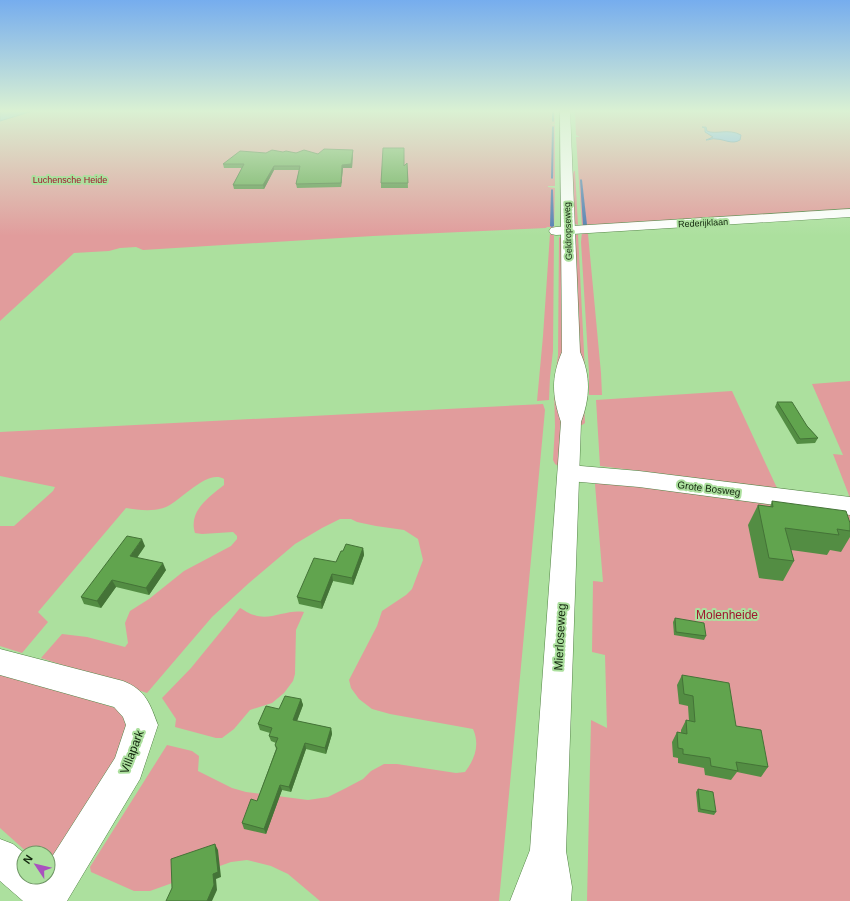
<svg xmlns="http://www.w3.org/2000/svg" width="850" height="901" viewBox="0 0 850 901" font-family="Helvetica,sans-serif">
  <style>
    .green { fill: #e19c9c }
    .water { fill: #6ca2f8; stroke: #517db2 }
    .lines { fill: none; stroke-linecap: round; stroke-linejoin: round }
    .stream { fill: #517db2; fill-rule: evenodd }
    .minor-casing { stroke: #548447; stroke-width: 1 }
    .major-casing { stroke: #548447; stroke-width: 1 }
    .minor { fill: #fff; fill-rule: evenodd }
    .major { fill: #fff; fill-rule: evenodd }
    .wall { fill: #538d43 }
    .shaded-wall { fill: #447337 }
    .building { fill: #61a44e; stroke: #447337 }
    .labels { text-anchor: middle; stroke-width: 4; stroke-linejoin: round; paint-order: stroke }
    .far-park-label { font-size: 9px; fill: #9f162e; stroke: #ace09e }
    .far-street-label { font-size: 9px; fill: #12260d; stroke: #ace09e }
    .street-label { font-size: 10px; fill: #12260d; stroke: #ace09e }
    .near-park-label { font-size: 12px; fill: #9f162e; stroke: #ace09e }
    .near-street-label { font-size: 12px; fill: #12260d; stroke: #ace09e }
  </style>
  <rect width="100%" height="100%" fill="#ace09e"/>
  <g class="green">
    <path d="M0,110H555V124L551,125H555V186H548V187L555,188L554,228L550,230V227H547L546,228L373,236L143,250L136,247L120,248L109,251L74,253L0,321Z"/>
    <path d="M575,110H850V212L582,227L576,137H580L576,135Z"/>
    <path d="M574,171H575L578,225L573,223L572,177Z"/>
    <path d="M582,232H586L588,234L601,373L602,395H589V372L581,242Z"/>
    <path d="M550,234L554,235L553,351L550,377L549,400L537,401L543,336Z"/>
    <path d="M578,234L585,371L584,403L585,423L582,425H580L574,236Z"/>
    <path d="M559,237L562,239L563,428L560,467L555,464L553,460L555,427L554,385L558,355Z"/>
    <path d="M850,381V498L833,454L843,455L812,384Z"/>
    <path d="M732,391L777,488L600,466L596,400Z"/>
    <path d="M543,404L545,410L499,901H320L288,874L271,866L247,860L231,862L150,891H134L91,872L90,867L167,745L192,751L199,756L198,771L232,788L246,792L308,800L328,797L346,788L363,779L371,771L384,764H397L456,773L465,772C475,759 480,745 473,729L390,714L372,709L359,699L351,688L349,680L377,626L382,611L406,595L412,589L423,560L418,539L404,530L376,526L357,522L351,519H340L322,528L295,544L249,583L212,617L147,693L41,658L62,634L87,637L125,647L128,643L125,623L130,611L149,599L184,571L231,546L237,539V536L233,532L202,534L195,533C188,511 209,497 224,485V479C207,469 182,500 166,507C153,512 139,510 126,508L38,612L48,622L22,653L0,646V526H14L53,491L55,487L0,476V432Z"/>
    <path d="M594,472L850,502V901H587L591,720L607,728L605,655L592,652L593,581L603,582Z"/>
    <path d="M240,608C244,610 249,614 254,615C270,621 287,609 304,612L296,630L295,674L293,681L284,693L272,703L250,710L234,729L222,738H216L175,727L176,719L162,698L191,668Z"/>
    <path d="M0,672L128,712L140,730L48,871V853H28L0,828Z"/>
  </g>
  <g class="water">
    <path d="M0,110H36L0,121Z"/>
    <path d="M702,127H706L707,131C716,135 728,128 741,135L740,140C732,145 724,139 716,139C712,138 710,140 706,140L713,137L705,132V128Z"/>
  </g>
  <g class="lines">
    <g class="stream">
      <path d="M552,110H554V121L553,122L552,121Z"/>
      <path d="M553,126L554,127L553,178L552,179L551,178L552,127Z"/>
      <path d="M581,179L582,180L587,225L585,226L583,225L580,180Z"/>
      <path d="M552,189L553,190L554,226L552,227L550,226L551,190Z"/>
    </g>
    <defs>
      <g id="minor">
        <path d="M850,209V217L556,235L551,234L549,231L551,228L556,227Z"/>
        <path d="M569,465L639,471L850,497V515L639,487L569,481L561,479L558,473L561,467Z"/>
        <path d="M0,649L123,681C146,690 150,704 158,725L140,779L67,901H23L0,881V839L13,844L24,853V877H48V863L115,758L126,725L123,717L114,707L0,675Z"/>
      </g>
      <path id="major" d="M560,110H570L580,352C591,376 590,398 581,422L566,851L572,887L571,901H510L530,850L561,422C552,395 551,378 562,352Z"/>
    </defs>
    <use href="#minor" class="minor-casing"/>
    <use href="#major" class="major-casing"/>
    <use href="#minor" class="minor"/>
    <use href="#major" class="major"/>
  </g>
  <g class="wall">
    <path d="M353,150V153L352,168H343L341,187L297,188L296,184L299,170H274L264,189H234L233,185L242,168H224L223,164L266,153L283,152L318,154Z"/>
    <path d="M407,163L408,188H381V183Z"/>
    <path d="M777,402L807,426L818,438L815,443L797,444L775,407Z"/>
    <path d="M772,501L850,523V537L841,552L830,550L827,555L791,550L794,561L783,581L759,578L748,525L758,505L770,507Z"/>
    <path d="M145,546L137,558L166,570L149,595L116,587L101,608L84,604L81,597Z"/>
    <path d="M363,548L364,555L353,585L333,581L322,609L299,604L297,597L336,562L343,551Z"/>
    <path d="M675,618L706,636L704,640L674,635L673,622Z"/>
    <path d="M682,675L736,726L768,767L761,777L737,772L731,780L705,775L704,768L678,763V758L673,757L672,742L677,732L681,733V730L686,720L689,721L688,706L679,704L677,685Z"/>
    <path d="M301,699L303,705L297,721L331,728L332,734L326,754L306,749L291,792L282,790L266,834L244,829L242,823L257,801L276,749L275,745L276,743L271,741L269,736L270,733L260,730L258,724L279,709Z"/>
    <path d="M698,789L716,812L714,815L698,812L696,792Z"/>
  </g>
  <g class="shaded-wall">
    <path d="M353,150V153L352,168H343L341,187V183L342,165Z"/>
    <path d="M274,166V170L264,189L263,185Z"/>
    <path d="M142,539L145,546L133,563L130,556Z"/>
    <path d="M363,548L364,555L353,585L352,578Z"/>
    <path d="M163,563L166,570L149,595L146,588Z"/>
    <path d="M332,574L333,581L322,609L321,602Z"/>
    <path d="M112,580L116,587L101,608L97,601Z"/>
    <path d="M301,699L303,705L295,726L293,720Z"/>
    <path d="M331,728L332,734L326,754L325,748Z"/>
    <path d="M305,743L306,749L291,792L289,787Z"/>
    <path d="M280,785L282,790L266,834L264,829Z"/>
    <path d="M215,844L218,850L221,877L216,879L217,890L212,901H207L213,874Z"/>
  </g>
  <g class="building">
    <path d="M383,148H404V166L407,163L408,183H381Z"/>
    <path d="M324,149L353,150L351,164L342,165L341,183L296,184L300,166H274L263,185H233L244,164H223L240,151L266,153L272,150L283,152L286,151L296,153L304,150L318,154Z"/>
    <path d="M777,402H792L807,426L818,438L800,439Z"/>
    <path d="M772,501L846,511L850,523V531L837,529L839,535L785,528L794,561L769,558L758,505L773,507Z"/>
    <path d="M127,536L142,539L130,556L163,563L146,588L112,580L97,601L81,597Z"/>
    <path d="M346,544L363,548L352,578L332,574L321,602L297,597L314,558L336,562L341,551H343Z"/>
    <path d="M675,618L704,623L706,636L676,632Z"/>
    <path d="M682,675L729,683L736,726L761,730L768,767L736,762L738,771L711,766L710,758L683,754V749L678,748L677,732L687,734L686,720L695,722L693,696L684,694Z"/>
    <path d="M285,696L301,699L293,720L331,728L325,748L305,743L289,787L280,785L264,829L242,823L251,799L257,801L277,748L275,745L278,738L269,736L272,728L258,724L266,706L279,709Z"/>
    <path d="M698,789L713,792L716,812L700,809Z"/>
    <path d="M215,844L218,872L213,874L214,885L207,901H166L172,888L171,859Z"/>
  </g>
  <linearGradient id="sky" x2="0" y2="1"><stop stop-color="#76adee"/><stop offset="0.47" stop-color="#daf1d3"/><stop offset="1" stop-color="#daf1d3" stop-opacity="0"/></linearGradient>
  <rect width="850" height="236" fill="url(#sky)"/>
  <g class="labels">
    <g class="far-park-label">
      <text x="70" y="183">Luchensche Heide</text>
    </g>
    <g class="far-street-label">
      <text transform="translate(703 223) rotate(-3)" y="3">Rederijklaan</text>
      <text transform="translate(568 231) rotate(-92)" y="3">Geldropseweg</text>
    </g>
    <g class="street-label">
      <text transform="translate(709 488) rotate(7)" y="4">Grote Bosweg</text>
    </g>
    <g class="near-park-label">
      <text x="727" y="619">Molenheide</text>
    </g>
    <g class="near-street-label">
      <text transform="translate(560 637) rotate(-87)" y="4">Mierloseweg</text>
      <text transform="translate(132 752) rotate(-69)" y="4">Villapark</text>
    </g>
  </g>
  <g transform="translate(36 865) rotate(305)"><circle r="19" fill="#ace09e" stroke="#6e9664"/>
  <path d="M0-3L7 15L0 10L-7 15Z" fill="#a951be"/>
  <text y="-6" font-size="11" font-weight="bold" text-anchor="middle" fill="#12260d">N</text>
  </g>
</svg>
